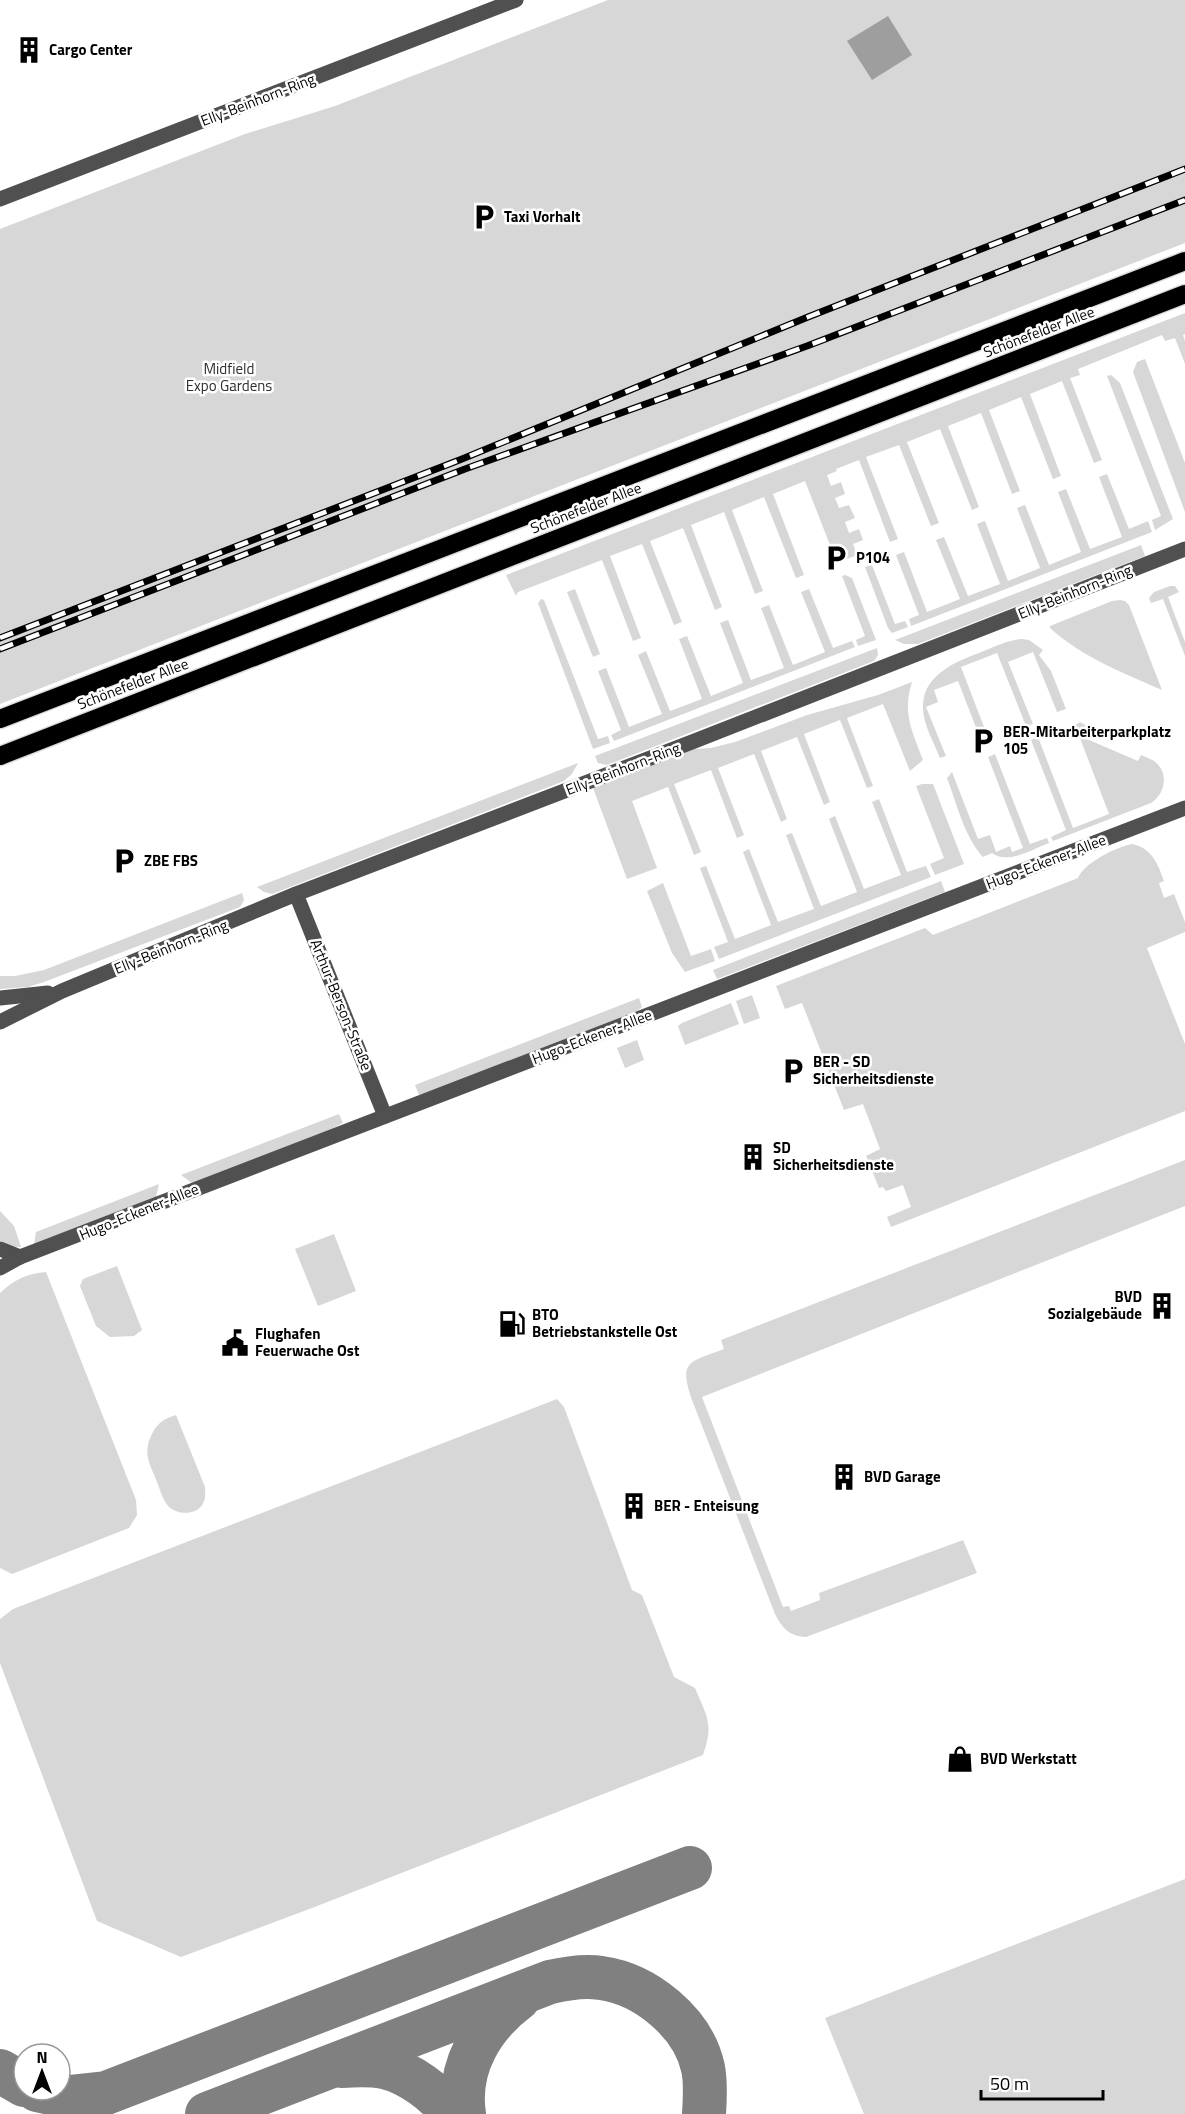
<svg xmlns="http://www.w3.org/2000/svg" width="1185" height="2114" viewBox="0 0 1185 2114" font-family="'Titillium Web',sans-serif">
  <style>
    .green { fill: #d7d7d7 }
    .water { fill: #9e9e9e }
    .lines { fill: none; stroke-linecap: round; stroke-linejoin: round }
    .taxiway { stroke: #808080; stroke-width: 44 }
    .highway-casing { stroke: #dbdbdb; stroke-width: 21 }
    .minor { stroke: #505050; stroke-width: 15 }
    .highway { stroke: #000; stroke-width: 18 }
    .rail-casing { stroke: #000; stroke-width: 7 }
    .rail { stroke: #fff; stroke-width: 4.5; stroke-dasharray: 14; stroke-linecap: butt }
    .labels { text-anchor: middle; stroke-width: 5; stroke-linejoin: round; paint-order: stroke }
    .poi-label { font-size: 15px; font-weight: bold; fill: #000; stroke: #fff; text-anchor: start }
    .street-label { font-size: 15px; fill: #000; stroke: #fff }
    .park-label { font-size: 15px; fill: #2e2e2e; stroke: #fff }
  </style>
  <rect width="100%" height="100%" fill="#fff"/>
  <g class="green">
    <path d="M608,0H1185V243L0,704V229L245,134L335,106Z"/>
    <path d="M1185,313V334L1183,335L1185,341V364L1175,338L1165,341L1162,335L1078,369L1080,375L1070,378L1102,460L1094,463L1062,381L1030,394L1061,476L1053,479L1021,397L989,410L1020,491L1012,494L981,413L948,426L979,507L972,510L940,429L907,442L939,523L931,526L899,445L866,457L898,539L890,542L859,460L836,469L837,471L827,475L831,486L841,482L845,494L835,498L839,508L849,505L855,518L845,522L849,533L859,529L863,540L853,544L857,555L837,563L805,481L773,494L804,575L796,578L764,497L732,510L763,591L755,594L724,512L691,525L722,607L715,610L683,528L650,541L682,622L674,625L642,544L610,556L641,638L633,641L602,560L518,592L516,596L506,575Z"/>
    <path d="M1145,359L1185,463V512L1133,372L1137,362Z"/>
    <path d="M1111,375L1120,383L1173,519L1155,530L1152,520L1161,516L1107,376Z"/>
    <path d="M1107,474L1129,529L1148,521L1152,532L911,626L909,619L919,615L896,555L904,552L927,612L960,599L936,540L944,537L968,596L1000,584L977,524L985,521L1008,581L1040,568L1017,508L1025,505L1049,565L1081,552L1058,492L1066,489L1090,549L1122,537L1099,477Z"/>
    <path d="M1141,545L1145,556L918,644H904L895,640Z"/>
    <path d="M872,565L895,624L905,621L908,627L892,633L888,628L865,567Z"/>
    <path d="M845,575L852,578L876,640L858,646L856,640L865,636L842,576Z"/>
    <path d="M1170,586H1175L1179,592L1168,597L1185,642V656L1163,599L1151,603L1149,598L1154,592Z"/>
    <path d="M575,589L600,654L593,657L567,592Z"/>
    <path d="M809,589L833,648L852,641L855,647L614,741L611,735L621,730L598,671L606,668L629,727L662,714L638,655L646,651L670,711L702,699L679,639L687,636L711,696L743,683L720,623L728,620L751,680L784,668L761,608L769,605L793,665L825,652L801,592Z"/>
    <path d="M541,599L544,600L598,739L608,736L610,743L593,749L538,603Z"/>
    <path d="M1120,600L1125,601L1129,605L1162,690C1122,672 1083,658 1050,628V626L1112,601Z"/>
    <path d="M1022,639L1029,640L1043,650L1039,655L1051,671L1066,709L1057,712L1033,652L1008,662L1033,724L1026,726L997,653L961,667L989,740L982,743L958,681L934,690L938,702L926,707L946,756L940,758C934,742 922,723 923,705C924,672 961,660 986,650C998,645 1009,640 1022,639Z"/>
    <path d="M877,648L878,655L874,661L607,765L598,763L595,756Z"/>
    <path d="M912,682C902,713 912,731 923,760L910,771L883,704L847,718L873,786L867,788L840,720L804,734L830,802L824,805L797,737L761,751L787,819L781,822L754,754L718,768L744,835L737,838L711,770L674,784L701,852L694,855L668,787L632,801L657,868L627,879L593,788L693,749L711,748L735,742L807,715L878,695Z"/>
    <path d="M1080,722L1087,726L1082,737L1138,761L1141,755C1145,757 1151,759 1154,761C1170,773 1165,794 1151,803L1053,841L1051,837L1066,830L1031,740L1038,737L1073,828L1109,814L1075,725Z"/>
    <path d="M995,754L1030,844L1047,838L1049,843C1033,849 1007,865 992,853L983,857C964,836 957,804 947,778L952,772L978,839L990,835L996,852L1010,846L1012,852L1023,848L988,757Z"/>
    <path d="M578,763L572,774L564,781L272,894L264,892L257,887Z"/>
    <path d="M922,784H933L964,864L935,875L930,864L944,858L916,786Z"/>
    <path d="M879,799L907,872L926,866L931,877L719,959L714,947L728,942L700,868L706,866L735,939L771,925L743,852L749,849L778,922L814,909L786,835L792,833L821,906L857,892L829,819L835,816L864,889L901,875L872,802Z"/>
    <path d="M1132,844C1152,848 1158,864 1164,881L1159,883L1164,898L1174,894L1185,922V932L1147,948L1185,1044V1111L891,1227L887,1217L911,1207L903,1185L886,1191L883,1187L879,1188L866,1156L880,1149L863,1104L844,1110L802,1003L785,1009L776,986L925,928L933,935L1078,878C1084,863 1116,847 1132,844Z"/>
    <path d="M941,881L945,892L717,979L713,970Z"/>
    <path d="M663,883L691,956L711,949L715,961L685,972L672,953L647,891Z"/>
    <path d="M242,893L244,900L240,907L44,982L28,987L0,989V976H15L44,970Z"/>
    <path d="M752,995L760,1018L744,1024L736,1001Z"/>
    <path d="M639,998L642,1007L637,1011L428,1093L419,1095L415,1085Z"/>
    <path d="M731,1003L739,1024L685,1045L678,1026L682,1023Z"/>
    <path d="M637,1040L644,1060L625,1068L617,1048Z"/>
    <path d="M339,1114L343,1123L331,1129L192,1183L181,1175Z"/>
    <path d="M1185,1160V1206L702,1397L783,1607L789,1606L791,1611L820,1600L819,1593L963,1540L977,1573L806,1637C789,1636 782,1628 775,1614L692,1400C678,1360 690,1362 724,1349L721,1340Z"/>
    <path d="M159,1184L156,1197L34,1244L36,1232Z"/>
    <path d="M0,1211L14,1226L21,1247H13L0,1241Z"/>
    <path d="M334,1234L356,1291L318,1306L295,1249Z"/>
    <path d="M117,1266L142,1330L134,1336L110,1337L96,1326L80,1286L83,1279Z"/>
    <path d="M46,1272L136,1500L137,1515L129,1528L12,1574L0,1568V1293C13,1280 28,1273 46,1272Z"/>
    <path d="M557,1399L564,1407L632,1590L642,1595L674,1677L695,1688C707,1717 714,1724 703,1755L312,1908L181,1957L97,1921L0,1663V1619L13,1609Z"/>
    <path d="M176,1415L205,1487C205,1492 206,1497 204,1501C200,1515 179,1516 169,1507C163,1501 160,1489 157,1482C150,1464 142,1453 152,1434C157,1423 164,1419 176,1415Z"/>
    <path d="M1185,1879V2114H864L825,2018Z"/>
  </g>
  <path class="water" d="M888,16L912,55L872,80L847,41Z"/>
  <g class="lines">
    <g class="taxiway">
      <path d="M341,2066C355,2065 370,2064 384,2067C410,2073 436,2093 453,2114"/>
      <path d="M0,2071L24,2085"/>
      <path d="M37,2090L69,2097L106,2093L690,1868"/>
      <path d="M207,2114L550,1982C567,1978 584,1975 601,1978C645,1984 693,2022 703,2068C706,2082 705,2099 704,2114"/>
      <path d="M464,2114C457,2067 482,2026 518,1999"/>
    </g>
    <defs>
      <g id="highway">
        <path d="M0,719L1185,261"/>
        <path d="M0,756L1185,294"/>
      </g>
    </defs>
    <use href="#highway" class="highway-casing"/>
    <g class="minor">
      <path d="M0,199L516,0"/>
      <path d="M296,894L385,1116"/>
      <path d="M0,998L48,993"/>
      <path d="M0,1022L62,991L296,894L692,742L1185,549"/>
      <path d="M0,1249L20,1257"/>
      <path d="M0,1268L20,1257L1185,808"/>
    </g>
    <use href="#highway" class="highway"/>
    <defs>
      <g id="rail">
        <path d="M0,638L462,459L808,317L1185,169"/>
        <path d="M0,649L465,469L807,346L1185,200"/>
      </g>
    </defs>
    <use href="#rail" class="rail-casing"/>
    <use href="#rail" class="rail"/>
  </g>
  <defs>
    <symbol id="building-bare" viewBox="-9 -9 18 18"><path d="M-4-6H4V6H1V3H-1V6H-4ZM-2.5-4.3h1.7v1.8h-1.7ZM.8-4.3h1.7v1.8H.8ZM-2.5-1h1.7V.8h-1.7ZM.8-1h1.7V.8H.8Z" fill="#000" stroke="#fff" stroke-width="2.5" paint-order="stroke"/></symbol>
    <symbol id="parking-bare" viewBox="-9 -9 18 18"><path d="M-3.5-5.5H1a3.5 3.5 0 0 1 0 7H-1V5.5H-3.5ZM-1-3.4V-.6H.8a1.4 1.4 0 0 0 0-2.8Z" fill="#000" stroke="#fff" stroke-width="2.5" paint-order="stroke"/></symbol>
    <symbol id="fuel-bare" viewBox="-9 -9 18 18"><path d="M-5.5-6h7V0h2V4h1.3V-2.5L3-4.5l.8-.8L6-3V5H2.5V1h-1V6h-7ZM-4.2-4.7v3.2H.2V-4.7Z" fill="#000" stroke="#fff" stroke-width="2.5" paint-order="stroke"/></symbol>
    <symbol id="civic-bare" viewBox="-9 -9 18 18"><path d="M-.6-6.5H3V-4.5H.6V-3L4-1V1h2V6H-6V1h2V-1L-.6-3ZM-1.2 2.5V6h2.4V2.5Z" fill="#000" stroke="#fff" stroke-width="2.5" paint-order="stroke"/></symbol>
    <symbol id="shop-bare" viewBox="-9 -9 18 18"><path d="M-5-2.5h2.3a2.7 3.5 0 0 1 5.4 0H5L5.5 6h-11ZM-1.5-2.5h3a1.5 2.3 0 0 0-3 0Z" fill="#000" stroke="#fff" stroke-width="2.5" paint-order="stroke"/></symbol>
  </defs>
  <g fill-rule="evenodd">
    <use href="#building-bare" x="10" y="31" width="38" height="38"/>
    <use href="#parking-bare" x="465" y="198" width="38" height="38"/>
    <use href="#parking-bare" x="817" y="539" width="38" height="38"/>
    <use href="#parking-bare" x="964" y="722" width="38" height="38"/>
    <use href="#parking-bare" x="105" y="842" width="38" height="38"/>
    <use href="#parking-bare" x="774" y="1052" width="38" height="38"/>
    <use href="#building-bare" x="734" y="1138" width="38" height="38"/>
    <use href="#building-bare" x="1143" y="1287" width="38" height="38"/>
    <use href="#fuel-bare" x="493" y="1305" width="38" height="38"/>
    <use href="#civic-bare" x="216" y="1324" width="38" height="38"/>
    <use href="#building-bare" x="825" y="1458" width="38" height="38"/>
    <use href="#building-bare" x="615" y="1487" width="38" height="38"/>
    <use href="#shop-bare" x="941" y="1740" width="38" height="38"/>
  </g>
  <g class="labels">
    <g class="poi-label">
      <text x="49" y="55">Cargo Center</text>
      <text x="504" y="222">Taxi Vorhalt</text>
      <text x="856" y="563">P104</text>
      <text x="1003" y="737">BER-Mitarbeiterparkplatz<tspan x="1003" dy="17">105</tspan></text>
      <text x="144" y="866">ZBE FBS</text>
      <text x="813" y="1067">BER - SD<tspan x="813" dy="17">Sicherheitsdienste</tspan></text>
      <text x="773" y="1153">SD<tspan x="773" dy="17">Sicherheitsdienste</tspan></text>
      <text x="1142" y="1302" text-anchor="end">BVD<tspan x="1142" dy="17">Sozialgebäude</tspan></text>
      <text x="532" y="1320">BTO<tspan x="532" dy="17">Betriebstankstelle Ost</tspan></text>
      <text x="255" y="1339">Flughafen<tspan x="255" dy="17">Feuerwache Ost</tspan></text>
      <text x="864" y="1482">BVD Garage</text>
      <text x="654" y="1511">BER - Enteisung</text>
      <text x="980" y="1764">BVD Werkstatt</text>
    </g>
    <g class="street-label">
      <text transform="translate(258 100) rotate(-21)" y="5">Elly-Beinhorn-Ring</text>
      <text transform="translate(1039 332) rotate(-21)" y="5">Schönefelder Allee</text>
      <text transform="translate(586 508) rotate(-21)" y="5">Schönefelder Allee</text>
      <text transform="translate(1075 592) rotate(-22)" y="5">Elly-Beinhorn-Ring</text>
      <text transform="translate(133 684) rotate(-21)" y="5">Schönefelder Allee</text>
      <text transform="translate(623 769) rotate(-21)" y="5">Elly-Beinhorn-Ring</text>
      <text transform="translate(1046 862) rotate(-21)" y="5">Hugo-Eckener-Allee</text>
      <text transform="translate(171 947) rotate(-22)" y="5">Elly-Beinhorn-Ring</text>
      <text transform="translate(341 1005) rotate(68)" y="5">Arthur-Berson-Straße</text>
      <text transform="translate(592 1037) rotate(-21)" y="5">Hugo-Eckener-Allee</text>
      <text transform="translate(139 1212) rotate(-22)" y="5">Hugo-Eckener-Allee</text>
    </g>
    <g class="park-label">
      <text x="229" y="374">Midfield<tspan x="229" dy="17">Expo Gardens</tspan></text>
    </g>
  </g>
  <g transform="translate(42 2072)"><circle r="28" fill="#ffffff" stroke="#999999" stroke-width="1.5"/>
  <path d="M0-4.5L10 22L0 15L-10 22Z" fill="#000000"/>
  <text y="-9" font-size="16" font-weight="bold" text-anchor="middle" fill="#000000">N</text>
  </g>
  <path d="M981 2090v9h122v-9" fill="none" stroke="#000000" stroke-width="3"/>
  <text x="990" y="2090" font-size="18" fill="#000000" stroke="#ffffff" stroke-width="4.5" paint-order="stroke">50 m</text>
</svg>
